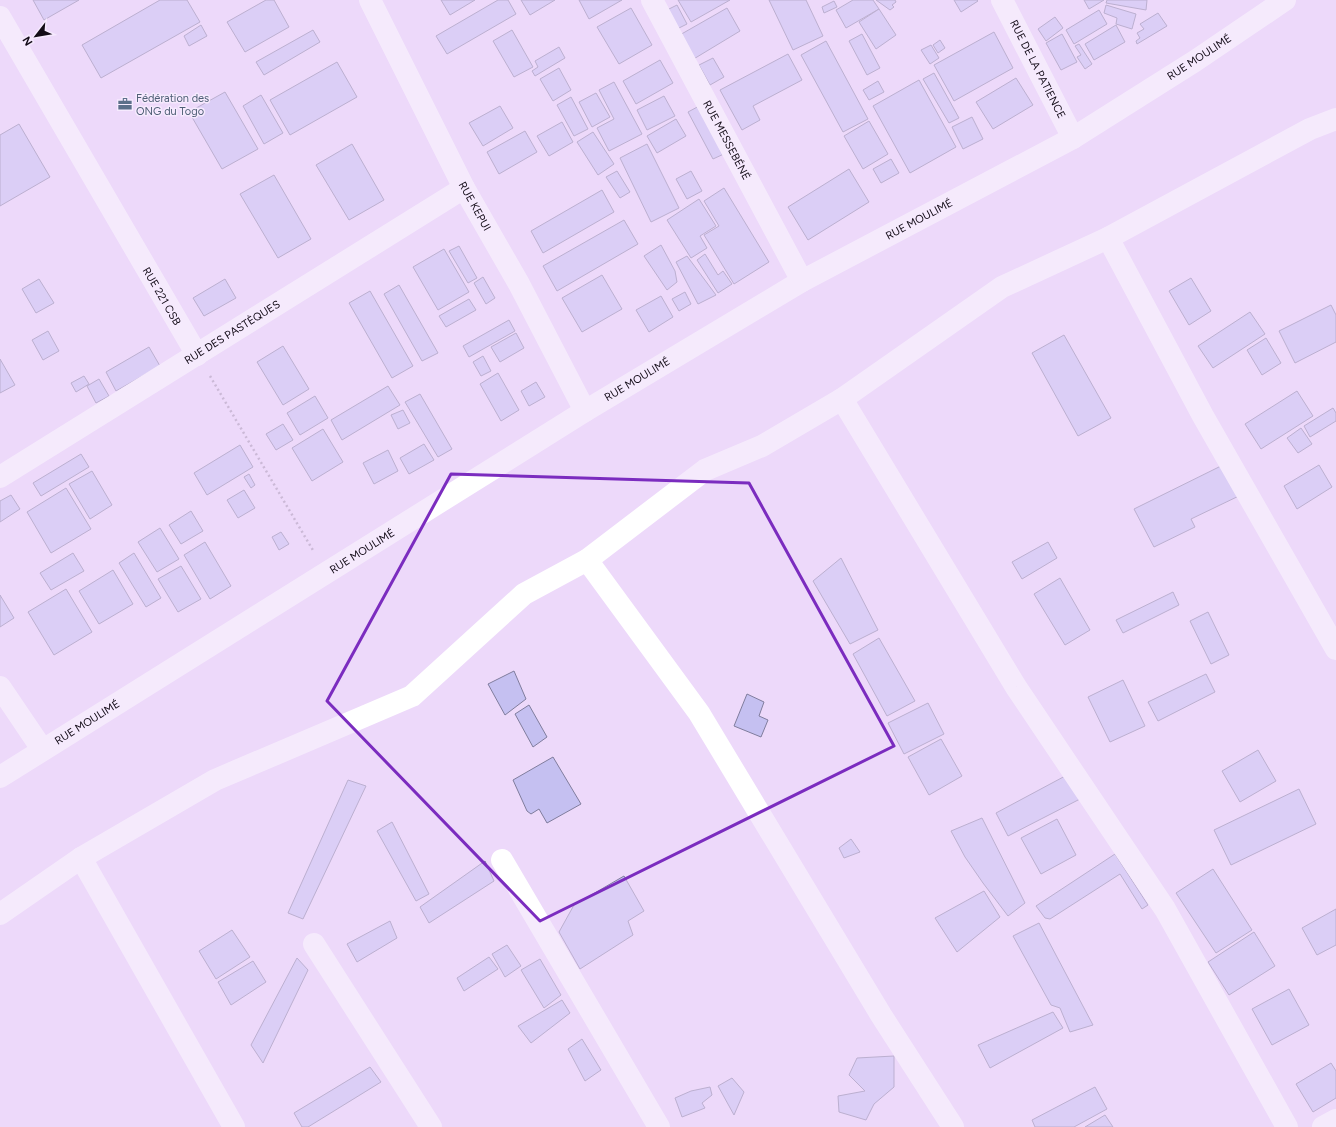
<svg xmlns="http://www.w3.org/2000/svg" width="1336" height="1127" viewBox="0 0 1336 1127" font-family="Figtree,sans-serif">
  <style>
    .building { fill: #c5c0f1; stroke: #807d9d }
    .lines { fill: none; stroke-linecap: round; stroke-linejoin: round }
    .path { stroke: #a393ad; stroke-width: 2.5; stroke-dasharray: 2 3; stroke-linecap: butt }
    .street { stroke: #fff; stroke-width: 22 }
    .marked { fill: none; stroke: #7b2cbf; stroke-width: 3; stroke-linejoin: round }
    .labels { text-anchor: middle; stroke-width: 3; stroke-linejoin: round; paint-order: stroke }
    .street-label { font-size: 11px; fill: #130c17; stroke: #f6eafe }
    .service-label { font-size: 11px; fill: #4e5e75; stroke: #f6eafe; text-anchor: start }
  </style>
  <rect width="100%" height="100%" fill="#edd9fa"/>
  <g class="building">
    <path d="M33,0H79L44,20Z"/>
    <path d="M160,0H187L200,22L101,78L82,45Z"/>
    <path d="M266,0H274L289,27L245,52L227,22Z"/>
    <path d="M441,0H475L450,15Z"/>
    <path d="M498,0H508L516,14L447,54L436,36Z"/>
    <path d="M521,0H555L530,15Z"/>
    <path d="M579,0H622L589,19Z"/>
    <path d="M678,0H730L691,22Z"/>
    <path d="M769,0H806L823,36L793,50Z"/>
    <path d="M853,0H873L879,9L846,28L836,10Z"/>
    <path d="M876,0H895L896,2L892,5L894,7L890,10Z"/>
    <path d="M954,0H977L978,1L961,12Z"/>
    <path d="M1084,0H1104L1089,9Z"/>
    <path d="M1107,0H1147L1146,10L1106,3Z"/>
    <path d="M834,1L837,7L824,13L822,7Z"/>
    <path d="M677,5L687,24L677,29L667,10Z"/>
    <path d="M1106,5L1136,14L1132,29L1116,24L1117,18L1104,13Z"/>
    <path d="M631,8L652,45L619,64L597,27Z"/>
    <path d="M727,8L740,31L692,60L678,36Z"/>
    <path d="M879,9L896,35L876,49L859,22Z"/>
    <path d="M1099,10L1107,24L1074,44L1066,30Z"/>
    <path d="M1158,13L1167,26L1137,44L1136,41L1140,38L1137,33L1144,29L1140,24Z"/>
    <path d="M1055,17L1063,28L1046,41L1038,29Z"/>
    <path d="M201,25L207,36L189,46L184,36Z"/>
    <path d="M1116,25L1125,42L1094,60L1085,44Z"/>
    <path d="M313,30L320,42L264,75L256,62Z"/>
    <path d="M512,30L533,67L514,77L493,41Z"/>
    <path d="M994,32L1013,68L954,101L934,65Z"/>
    <path d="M862,34L880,68L867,75L849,41Z"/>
    <path d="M1062,34L1077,62L1061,70L1046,43Z"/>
    <path d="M940,40L945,48L938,53L933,45Z"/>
    <path d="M826,41L868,119L843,132L801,55Z"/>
    <path d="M1079,44L1092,64L1085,69L1077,57L1081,55L1075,46Z"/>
    <path d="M931,45L939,58L930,64L921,50Z"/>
    <path d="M559,47L565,58L535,76L532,71L538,67L535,61Z"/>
    <path d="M788,54L802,80L753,106L760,120L742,130L720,90Z"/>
    <path d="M713,58L724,77L710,85L699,65Z"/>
    <path d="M660,60L673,83L636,104L623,81Z"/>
    <path d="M337,62L357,97L290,135L270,100Z"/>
    <path d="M559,68L571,90L553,101L540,79Z"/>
    <path d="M934,73L959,118L949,123L923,79Z"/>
    <path d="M1016,78L1033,105L993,129L976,102Z"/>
    <path d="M919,80L956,147L910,173L873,106Z"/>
    <path d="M878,81L884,92L869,100L863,90Z"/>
    <path d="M614,82L642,134L609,151L597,128L614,119L599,90Z"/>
    <path d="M225,92L258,149L222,169L189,112Z"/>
    <path d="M596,93L610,117L592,127L579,102Z"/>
    <path d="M261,95L283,133L264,144L243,106Z"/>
    <path d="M664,96L675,116L647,130L637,110Z"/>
    <path d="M571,97L588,129L574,136L557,105Z"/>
    <path d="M701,105L726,153L713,159L688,112Z"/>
    <path d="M500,106L513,128L483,146L469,123Z"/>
    <path d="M972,117L983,139L963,149L952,127Z"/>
    <path d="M676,119L686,136L657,153L647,136Z"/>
    <path d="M869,121L888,154L863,169L844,136Z"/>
    <path d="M562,122L573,142L549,156L537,136Z"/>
    <path d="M19,124L50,177L0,206V135Z"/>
    <path d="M525,131L537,152L499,174L487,152Z"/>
    <path d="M593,132L614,164L598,175L577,142Z"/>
    <path d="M352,144L384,200L349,220L316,165Z"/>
    <path d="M647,144L679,208L651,222L620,158Z"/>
    <path d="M891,159L899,173L881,183L873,169Z"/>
    <path d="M849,169L869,202L808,240L788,207Z"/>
    <path d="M617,171L630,192L620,198L606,177Z"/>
    <path d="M691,171L702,191L687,199L676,179Z"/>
    <path d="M274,175L311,239L278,258L240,194Z"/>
    <path d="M724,188L769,262L734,284L704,235L719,226L704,201Z"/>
    <path d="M602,190L614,212L543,253L531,231Z"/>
    <path d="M699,199L716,226L700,236L707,248L691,258L667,220Z"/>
    <path d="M624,220L638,244L557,291L543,266Z"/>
    <path d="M661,245L675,271L677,282L667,290L644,256Z"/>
    <path d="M459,246L477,278L468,283L449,251Z"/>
    <path d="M444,249L469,292L438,310L413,267Z"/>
    <path d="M705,254L718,275L723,271L732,284L718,293L697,260Z"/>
    <path d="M687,256L716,295L698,304L676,262Z"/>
    <path d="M602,275L622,309L582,332L562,298Z"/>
    <path d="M483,277L495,298L486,304L474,283Z"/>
    <path d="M1191,278L1211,311L1189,325L1169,291Z"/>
    <path d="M39,279L54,303L36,313L22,289Z"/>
    <path d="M225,279L236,298L204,316L193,298Z"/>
    <path d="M399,285L438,353L422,361L384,294Z"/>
    <path d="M370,291L413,366L392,378L349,303Z"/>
    <path d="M685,292L691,304L679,311L672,299Z"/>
    <path d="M661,296L673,317L649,332L636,310Z"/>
    <path d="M469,299L476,310L446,327L439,316Z"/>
    <path d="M1331,305L1336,315V342L1295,363L1279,331Z"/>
    <path d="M1250,312L1265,334L1213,368L1198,346Z"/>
    <path d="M509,320L515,331L469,357L463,346Z"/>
    <path d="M48,331L59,351L43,360L32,340Z"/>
    <path d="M516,333L524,348L500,362L491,347Z"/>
    <path d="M1064,335L1111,418L1078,436L1032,353Z"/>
    <path d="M1266,338L1281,363L1262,375L1247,350Z"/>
    <path d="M283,346L309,389L283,405L257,362Z"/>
    <path d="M149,347L160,366L116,391L106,372Z"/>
    <path d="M483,356L491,371L481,376L473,362Z"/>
    <path d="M0,359L15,385L0,393Z"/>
    <path d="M498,373L519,410L501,421L480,384Z"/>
    <path d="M84,376L89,384L76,392L71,383Z"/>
    <path d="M99,379L109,396L96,403L87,386Z"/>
    <path d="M536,382L545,397L529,406L521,391Z"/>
    <path d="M388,386L400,405L342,440L331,420Z"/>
    <path d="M1297,391L1313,416L1261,449L1245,424Z"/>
    <path d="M420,394L452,449L438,457L405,402Z"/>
    <path d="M315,396L328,418L300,435L287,413Z"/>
    <path d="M1333,408L1336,413V421L1310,437L1304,426Z"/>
    <path d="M403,410L410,423L398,429L391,415Z"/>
    <path d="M283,424L293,440L276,450L266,434Z"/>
    <path d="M1301,428L1312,444L1298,453L1287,438Z"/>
    <path d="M323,429L343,462L312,481L292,448Z"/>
    <path d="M424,444L434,460L409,474L400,458Z"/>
    <path d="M240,445L253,467L207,495L194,473Z"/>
    <path d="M388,450L398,471L374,484L363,463Z"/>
    <path d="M81,454L89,467L41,496L33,483Z"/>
    <path d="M1227,463L1243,494L1191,519L1195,527L1154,547L1134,509Z"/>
    <path d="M1319,465L1332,487L1297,509L1284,486Z"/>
    <path d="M92,471L112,505L90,519L69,484Z"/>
    <path d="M249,474L255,485L251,488L244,477Z"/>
    <path d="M66,488L91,529L51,553L27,512Z"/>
    <path d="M244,490L255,508L238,518L227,500Z"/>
    <path d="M11,495L20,509L0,522V501Z"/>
    <path d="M191,511L203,531L181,544L169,525Z"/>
    <path d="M160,528L179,559L157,572L138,542Z"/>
    <path d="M281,532L289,544L279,550L272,537Z"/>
    <path d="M205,542L231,586L210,599L184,555Z"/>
    <path d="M1048,542L1057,558L1022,579L1012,562Z"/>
    <path d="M73,553L84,571L51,590L40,573Z"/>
    <path d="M134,553L161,598L146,607L119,563Z"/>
    <path d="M841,558L878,630L850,644L813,581Z"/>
    <path d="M181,566L201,599L178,612L158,579Z"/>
    <path d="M113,570L133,604L99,624L79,591Z"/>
    <path d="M1060,578L1090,630L1065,645L1034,594Z"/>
    <path d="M66,589L92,632L54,655L28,612Z"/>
    <path d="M1173,592L1179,605L1123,633L1116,620Z"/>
    <path d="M0,595L14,618L0,627Z"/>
    <path d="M1208,612L1229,655L1211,664L1190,621Z"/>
    <path d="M879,638L915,701L887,716L853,654Z"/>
    <path d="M514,671L526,699L505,715L488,684Z"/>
    <path d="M1206,674L1215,692L1158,721L1148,702Z"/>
    <path d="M1123,680L1145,726L1110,742L1088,697Z"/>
    <path d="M747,694L764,702L759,716L768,720L761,737L734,726Z"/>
    <path d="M928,703L944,734L904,754L888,723Z"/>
    <path d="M529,705L547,737L533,747L515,714Z"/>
    <path d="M941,739L962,776L929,795L908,757Z"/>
    <path d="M1258,750L1276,781L1240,802L1222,771Z"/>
    <path d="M553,757L581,804L547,823L539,809L531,814L527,811L513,780Z"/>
    <path d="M1067,775L1080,799L1008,836L996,813Z"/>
    <path d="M348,780L366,786L303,919L288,913Z"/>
    <path d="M1299,789L1316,824L1231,865L1214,830Z"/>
    <path d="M982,818L1025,903L1008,916L983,883L965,857L951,831Z"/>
    <path d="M1057,819L1076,855L1041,874L1021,838Z"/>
    <path d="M392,822L429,894L416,901L377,831Z"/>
    <path d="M851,839L860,852L844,858L839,848Z"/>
    <path d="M1115,854L1148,905L1142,909L1120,874L1050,919L1045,918L1036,906Z"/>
    <path d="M485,861L494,881L429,923L420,907Z"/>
    <path d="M1213,869L1252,930L1216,953L1176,893Z"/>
    <path d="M624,876L644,911L628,921L633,935L580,969L559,932L574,905Z"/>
    <path d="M984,891L1000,917L957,952L935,918Z"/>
    <path d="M1336,909V945L1317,955L1302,928Z"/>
    <path d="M390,921L397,938L357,962L347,944Z"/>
    <path d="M1039,923L1093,1025L1070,1032L1060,1008L1051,1005L1013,936Z"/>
    <path d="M232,930L250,957L216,979L199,951Z"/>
    <path d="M1254,932L1275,966L1229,995L1208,962Z"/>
    <path d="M507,945L521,966L505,977L492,954Z"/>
    <path d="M489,957L498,969L464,991L457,978Z"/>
    <path d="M297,958L308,970L263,1063L251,1045Z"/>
    <path d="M540,959L561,995L544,1008L521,970Z"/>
    <path d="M253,961L266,982L231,1005L218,982Z"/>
    <path d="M1289,989L1309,1025L1272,1045L1252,1009Z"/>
    <path d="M562,1000L570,1013L531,1043L518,1026Z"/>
    <path d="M1053,1012L1063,1028L990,1068L978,1045Z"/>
    <path d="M582,1039L601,1070L585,1081L568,1049Z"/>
    <path d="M894,1056V1087L874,1104L866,1120L839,1112L838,1096L865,1091L849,1075L857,1058Z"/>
    <path d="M1331,1063L1336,1071V1098L1313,1112L1296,1084Z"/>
    <path d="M370,1067L381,1082L308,1127H302L294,1113Z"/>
    <path d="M732,1078L744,1092L734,1115L718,1086Z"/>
    <path d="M710,1087L712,1095L702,1103L705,1108L682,1117L675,1098L691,1091Z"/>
    <path d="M1095,1087L1107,1109L1074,1127H1035L1032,1120Z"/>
    <path d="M1105,1115L1113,1127H1085Z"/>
  </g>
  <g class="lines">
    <path class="path" d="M210,376L314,552"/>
    <g class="street">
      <path d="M370,0L464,188L519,284L585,411"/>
      <path d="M652,0L802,281"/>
      <path d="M1002,0L1073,138"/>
      <path d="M0,17L197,355"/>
      <path d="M1108,238L1203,416L1336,649"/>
      <path d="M842,399L1016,687L1165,909L1287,1127"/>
      <path d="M0,477L464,188"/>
      <path d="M587,560L699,713L881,1015L953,1127"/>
      <path d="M0,687L42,749"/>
      <path d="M0,777L585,411L802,281L1073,138L1195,61L1285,0"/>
      <path d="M81,858L234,1127"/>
      <path d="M502,860L659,1127"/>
      <path d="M0,914L81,858L215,780L412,696L524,594L587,560L705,470L762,446L842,399L1002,287L1108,238L1310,129L1336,119"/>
      <path d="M314,944L431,1127"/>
      <path d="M1323,1127L1336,1120"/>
    </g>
  </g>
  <path d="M0 0H1336V1127H0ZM451,474L749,483L894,746L540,921L327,701Z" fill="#edd9fa" fill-opacity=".55" fill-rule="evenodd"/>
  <path class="marked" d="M451,474L749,483L894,746L540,921L327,701Z"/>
  <defs>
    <symbol id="office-bare" viewBox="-9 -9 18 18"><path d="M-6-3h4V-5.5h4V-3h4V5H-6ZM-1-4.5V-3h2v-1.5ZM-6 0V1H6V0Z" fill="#5c6f8a" stroke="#f6eafe" stroke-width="2.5" paint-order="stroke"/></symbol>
  </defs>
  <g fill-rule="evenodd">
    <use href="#office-bare" x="115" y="94" width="20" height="20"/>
  </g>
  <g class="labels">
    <g class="street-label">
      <text transform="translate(1199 57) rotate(-33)" y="4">RUE MOULIMÉ</text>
      <text transform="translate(1038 69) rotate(63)" y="4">RUE DE LA PATIENCE</text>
      <text transform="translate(727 140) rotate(62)" y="4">RUE MESSEBÉNÉ</text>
      <text transform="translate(475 206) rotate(61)" y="4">RUE KEPUI</text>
      <text transform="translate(919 219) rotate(-28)" y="4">RUE MOULIMÉ</text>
      <text transform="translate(162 296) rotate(60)" y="4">RUE 221 CSB</text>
      <text transform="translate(232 332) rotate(-32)" y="4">RUE DES PASTÈQUES</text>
      <text transform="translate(637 379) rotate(-31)" y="4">RUE MOULIMÉ</text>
      <text transform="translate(362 551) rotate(-32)" y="4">RUE MOULIMÉ</text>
      <text transform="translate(87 722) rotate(-32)" y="4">RUE MOULIMÉ</text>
    </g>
    <g class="service-label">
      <text x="136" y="102">Fédération des<tspan x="136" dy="13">ONG du Togo</tspan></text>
    </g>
  </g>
  <g transform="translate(36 36) rotate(239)" stroke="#f6eafe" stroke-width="3" paint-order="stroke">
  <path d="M0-3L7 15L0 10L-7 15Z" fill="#130c17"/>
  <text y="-6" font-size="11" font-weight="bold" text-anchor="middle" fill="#130c17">N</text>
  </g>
</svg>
